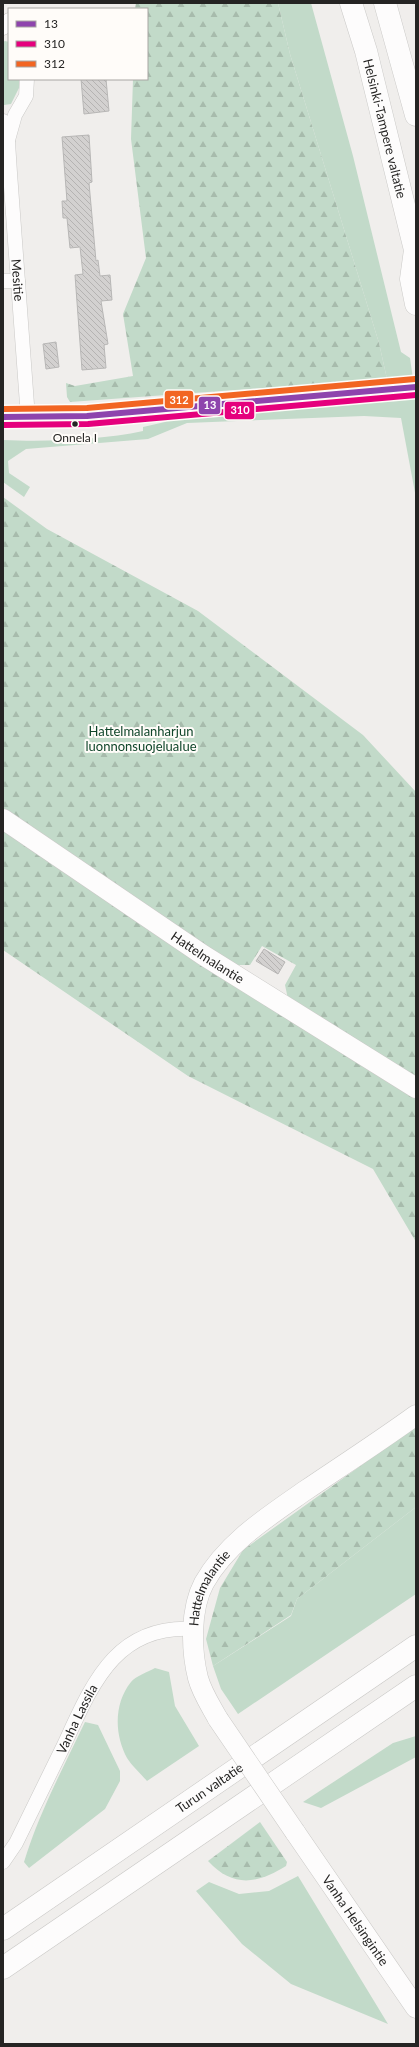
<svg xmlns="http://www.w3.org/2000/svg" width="419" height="2047" viewBox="0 0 419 2047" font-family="Lato,sans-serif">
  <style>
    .green { fill: #c2dac9 }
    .forest { fill: url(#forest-firs) }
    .building { fill: url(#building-back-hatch); stroke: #b8b7b6 }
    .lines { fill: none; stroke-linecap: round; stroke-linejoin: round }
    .street-casing { stroke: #cac9c7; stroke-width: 15 }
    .secondary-casing { stroke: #cac9c7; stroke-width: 21 }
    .highway-casing { stroke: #cac9c7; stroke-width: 23 }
    .street { stroke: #fdfcfc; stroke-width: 14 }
    .secondary { stroke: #fdfcfc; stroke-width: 20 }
    .highway { stroke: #fdfcfc; stroke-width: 22 }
    .secondary-bridge-casing { stroke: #cac9c7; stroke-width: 21; stroke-linecap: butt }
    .secondary-bridge { stroke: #fdfcfc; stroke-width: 20 }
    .bus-1-casing { stroke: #fffcf9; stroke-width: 9 }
    .bus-2-casing { stroke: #fffcf9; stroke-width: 9 }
    .bus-3-casing { stroke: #fffcf9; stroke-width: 9 }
    .bus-1 { stroke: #8e44ad; stroke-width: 6 }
    .bus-2 { stroke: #e5007d; stroke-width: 6 }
    .bus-3 { stroke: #f26522; stroke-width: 6 }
    .bus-dot { fill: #252423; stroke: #fffcf9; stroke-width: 1.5 }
    .labels { text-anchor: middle; stroke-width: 4; stroke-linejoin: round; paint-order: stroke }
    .bus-label { font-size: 12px; fill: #252423; stroke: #fffcf9 }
    .street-label { font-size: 13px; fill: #252423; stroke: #fffcf9 }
    .park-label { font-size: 13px; fill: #0f452a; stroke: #fffcf9 }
    .line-badge { stroke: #fffcf9; stroke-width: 1.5 }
    .badge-label { font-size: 11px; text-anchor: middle; font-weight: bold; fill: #fff }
  </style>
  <defs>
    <pattern id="forest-firs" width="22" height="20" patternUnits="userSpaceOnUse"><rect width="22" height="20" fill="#c2dac9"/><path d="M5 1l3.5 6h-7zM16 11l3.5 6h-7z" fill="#a7bbac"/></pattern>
    <pattern id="building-back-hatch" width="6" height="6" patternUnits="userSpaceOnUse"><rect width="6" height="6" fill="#d3d1d0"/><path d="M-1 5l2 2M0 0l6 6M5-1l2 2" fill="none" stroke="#b5b3b2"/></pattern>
  </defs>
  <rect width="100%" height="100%" fill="#f0eeec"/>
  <g class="green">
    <path d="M278,3H311L353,156L401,352L410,358L413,379H387L379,343L290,54Z"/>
    <path d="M5,41L9,42V79H19V88L11,104L4,105L3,42Z"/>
    <path d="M416,399V498L401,418L364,416L187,423L148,439L26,449L8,461L9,473L30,487L24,497L3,482V440C45,442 102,440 143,431V427L165,422L179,414Z"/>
    <path d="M416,1507V1594L238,1714L221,1689L213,1666L291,1616L297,1599Z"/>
    <path d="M155,1668L169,1672L175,1706L199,1746L147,1781C141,1774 132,1766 127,1758C114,1734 114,1703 131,1682C136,1676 148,1672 155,1668Z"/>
    <path d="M85,1722L98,1725L120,1771V1781L105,1809L29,1868L24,1862C39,1813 63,1768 85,1722Z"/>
    <path d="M416,1736V1757L321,1808L303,1802L393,1743Z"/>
    <path d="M298,1876L388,2024L291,1984L242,1944L196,1891L209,1882L239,1894L269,1891Z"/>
  </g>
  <g class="forest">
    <path d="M136,3H278L290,54L379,343L387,379L70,402L67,397L66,383L75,386L133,376L123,314L146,258L131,139L133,79H147V9H135Z"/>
    <path d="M3,497L47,529L198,611L363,735L416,792V1081L288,999L285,985L296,965L262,946L250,965H233L3,811Z"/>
    <path d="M3,829L416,1096V1242L373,1169L188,1076L3,950Z"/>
    <path d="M416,1426V1507L297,1599L291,1615L213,1666L206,1639L220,1588L243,1550Z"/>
    <path d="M260,1822L287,1862L286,1866C257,1884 233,1888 208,1861Z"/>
  </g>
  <g class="building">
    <path d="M81,79H106L109,111L84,114Z"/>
    <path d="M89,135L92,182L89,183L96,261L98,260L100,276L110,275L112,300L101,301L108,344L104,345L106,368L82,370L75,275L83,274L80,247L70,248L67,218H63L62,201H67L62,137Z"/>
    <path d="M56,342L59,367L46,369L43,344Z"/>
    <path d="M264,949L285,962L278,974L256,961Z"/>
  </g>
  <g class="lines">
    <defs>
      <g id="street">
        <path d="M3,28L9,20"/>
        <path id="s1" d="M3,121L8,142L10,173L28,418"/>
        <path d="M8,140L15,115L26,96L27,79"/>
        <path d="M3,281H18"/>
        <path id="s2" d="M3,1862L16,1843C32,1810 48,1777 64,1745C92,1685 115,1624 194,1629"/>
      </g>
      <g id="secondary">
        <path d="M3,417L87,416L416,387"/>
        <path id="s3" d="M3,819L203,955L416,1088"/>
        <path id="s4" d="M218,1719C211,1706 202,1693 198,1678C191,1650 190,1609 204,1583C227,1542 269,1516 306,1490C343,1465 380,1441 416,1415"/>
        <path id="s5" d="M295,1832L416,2008"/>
      </g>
      <g id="highway">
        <path id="s6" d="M351,3L366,51L416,254"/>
        <path d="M385,3L416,115"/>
        <path d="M415,250L411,279L416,304"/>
        <path id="s7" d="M3,1929L416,1646"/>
        <path d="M3,1968L416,1686"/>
      </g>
    </defs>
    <use href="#street" class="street-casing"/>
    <use href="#secondary" class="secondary-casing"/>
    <use href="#highway" class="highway-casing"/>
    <use href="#street" class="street"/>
    <use href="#secondary" class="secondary"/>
    <use href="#highway" class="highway"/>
    <defs>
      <path id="secondary-bridge" d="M218,1719L295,1832"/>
    </defs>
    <use href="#secondary-bridge" class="secondary-bridge-casing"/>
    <use href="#secondary-bridge" class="secondary-bridge"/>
    <defs>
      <path id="bus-1" d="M3,417L87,416L416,387"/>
      <path id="bus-2" d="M3,425L88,424L416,395"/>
      <path id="bus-3" d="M3,409L87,408L415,379"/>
    </defs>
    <use href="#bus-1" class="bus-1-casing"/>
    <use href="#bus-2" class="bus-2-casing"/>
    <use href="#bus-3" class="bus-3-casing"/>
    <use href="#bus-1" class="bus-1"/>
    <use href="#bus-2" class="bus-2"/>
    <use href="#bus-3" class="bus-3"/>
  </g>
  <circle class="bus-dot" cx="75" cy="424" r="3.5"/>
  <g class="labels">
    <g class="bus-label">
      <text x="75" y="442">Onnela I</text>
    </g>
    <g class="street-label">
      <text dy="5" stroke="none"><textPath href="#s6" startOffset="130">Helsinki-Tampere valtatie</textPath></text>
      <text dy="5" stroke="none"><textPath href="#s1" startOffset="160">Mesitie</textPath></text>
      <text dy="5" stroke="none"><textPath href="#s3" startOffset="247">Hattelmalantie</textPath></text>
      <text dy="5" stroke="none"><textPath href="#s4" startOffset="140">Hattelmalantie</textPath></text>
      <text dy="5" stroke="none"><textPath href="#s2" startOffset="161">Vanha Lassila</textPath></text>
      <text dy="5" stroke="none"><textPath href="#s7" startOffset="250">Turun valtatie</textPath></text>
      <text dy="5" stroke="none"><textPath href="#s5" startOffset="107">Vanha Helsingintie</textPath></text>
    </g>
    <g class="park-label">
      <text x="141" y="736">Hattelmalanharjun<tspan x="141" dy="15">luonnonsuojelualue</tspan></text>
    </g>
  </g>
  <g class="line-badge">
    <rect x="164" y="390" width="30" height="19" rx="4" fill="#f26522"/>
    <rect x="198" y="396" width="23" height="19" rx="4" fill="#8e44ad"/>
    <rect x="224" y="401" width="31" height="19" rx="4" fill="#e5007d"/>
  </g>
  <g class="badge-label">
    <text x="179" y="404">312</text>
    <text x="210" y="409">13</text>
    <text x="240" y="414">310</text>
  </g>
  <rect width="419" height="2047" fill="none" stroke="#252423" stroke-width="8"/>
  <rect x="8" y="8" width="140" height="72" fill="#fffcf9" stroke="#a8a6a3"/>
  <rect x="16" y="21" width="20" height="6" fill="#8e44ad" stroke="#a8a6a3"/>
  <text x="44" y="28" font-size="12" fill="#252423">13</text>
  <rect x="16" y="41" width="20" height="6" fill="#e5007d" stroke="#a8a6a3"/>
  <text x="44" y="48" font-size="12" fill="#252423">310</text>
  <rect x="16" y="61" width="20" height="6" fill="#f26522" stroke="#a8a6a3"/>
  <text x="44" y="68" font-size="12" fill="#252423">312</text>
</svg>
